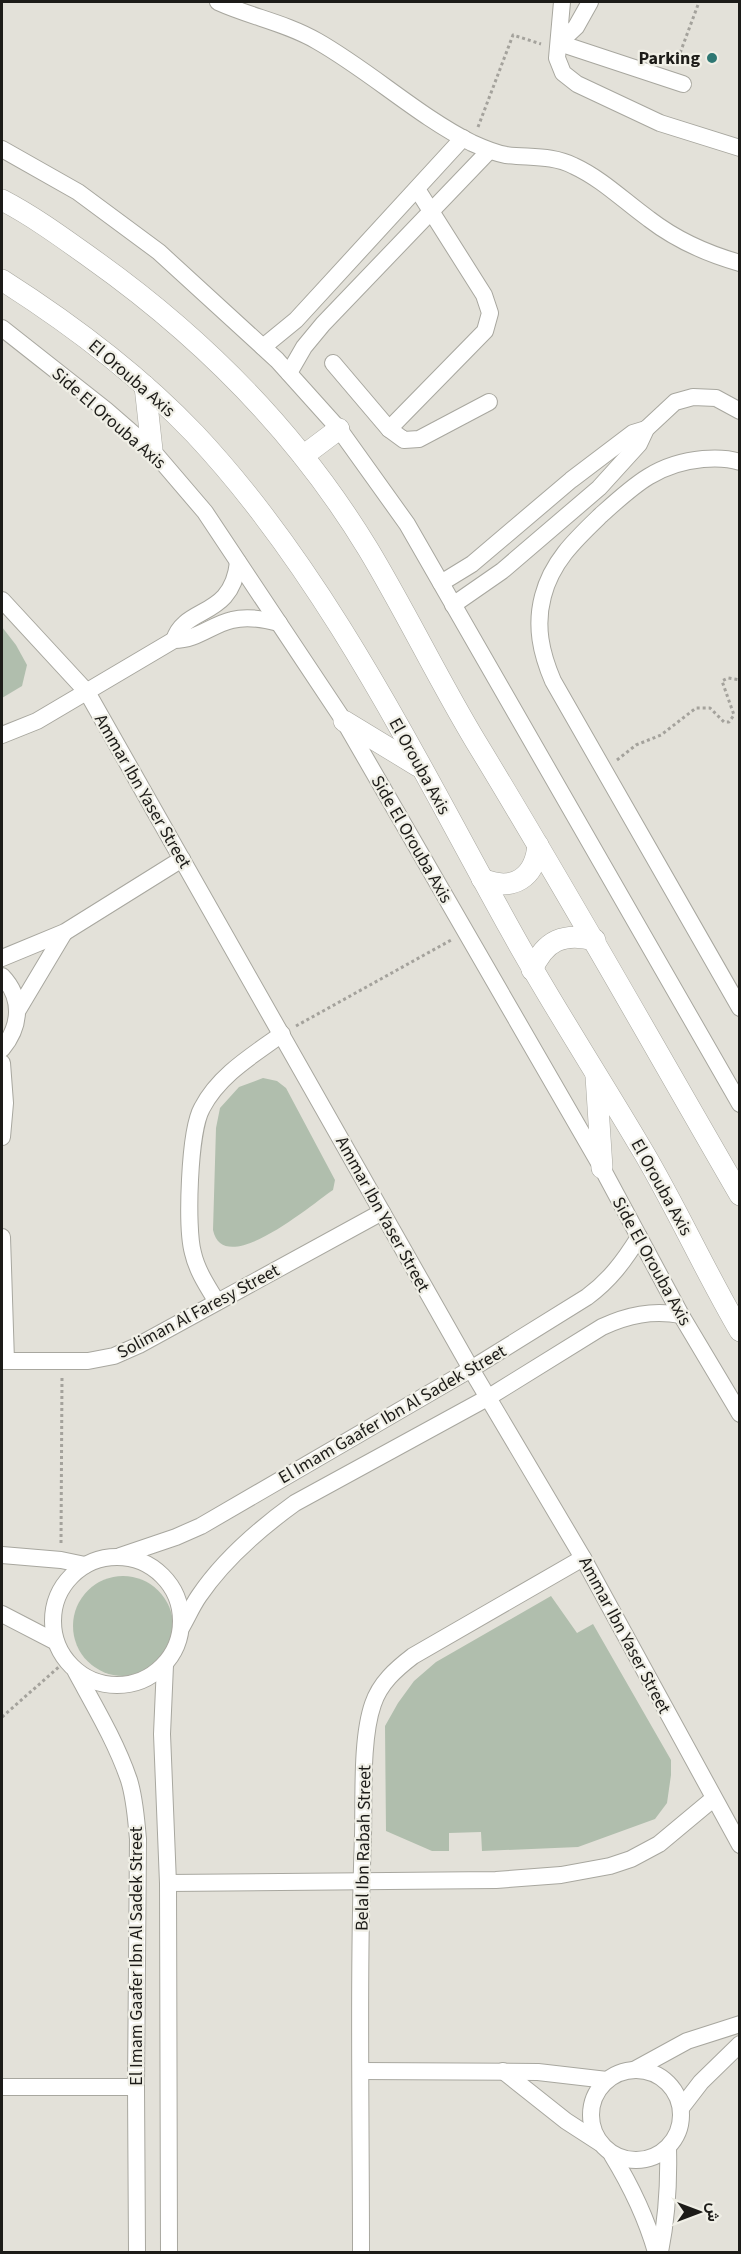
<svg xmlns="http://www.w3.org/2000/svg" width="741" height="2254" viewBox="0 0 741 2254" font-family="'Source Sans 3',Vazirmatn,sans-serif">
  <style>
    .green { fill: #b0bead }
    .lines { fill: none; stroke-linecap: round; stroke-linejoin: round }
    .minor-casing { stroke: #a8a79f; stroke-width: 18 }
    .major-casing { stroke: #a8a79f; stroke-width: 22 }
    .path { stroke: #a4a29c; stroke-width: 3; stroke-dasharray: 3 3; stroke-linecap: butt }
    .minor { stroke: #fff; stroke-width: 16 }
    .major { stroke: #fff; stroke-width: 21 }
    .poi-dot { fill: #2e7773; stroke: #f0efe6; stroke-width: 2 }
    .labels { text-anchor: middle; stroke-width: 4.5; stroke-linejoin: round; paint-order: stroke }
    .poi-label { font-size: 18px; font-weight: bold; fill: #1c1b18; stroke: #f0efe6; text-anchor: end }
    .street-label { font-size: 18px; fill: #1c1b18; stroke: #f0efe6 }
  </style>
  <rect width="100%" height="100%" fill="#e3e1d9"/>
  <g class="green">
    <path d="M2,627L16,645L27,665L22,686L2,698Z"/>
    <path d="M263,1078L277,1081L286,1088L335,1180L333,1190C312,1204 224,1280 213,1230L216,1128L220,1108L239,1087Z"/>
    <circle cx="123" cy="1626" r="50"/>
    <path d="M551,1596L577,1633L593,1624L671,1760V1775L667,1803L655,1819L578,1847L482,1851L481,1832L449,1833V1851H432L386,1831L385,1726L398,1703L414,1681L436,1662Z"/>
  </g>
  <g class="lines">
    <defs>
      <g id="minor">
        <path d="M218,2C251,17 286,23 317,41C370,71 418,116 472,143C483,148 494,153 506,155C530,158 552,155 574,166C602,179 624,201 649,219C675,239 708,254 740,263"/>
        <path d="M562,2L557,58L563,73L577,84L660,123L740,148"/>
        <path d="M559,43L683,84"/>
        <path d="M559,43L576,27L590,2"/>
        <path d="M2,149L78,192L159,252L277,360L339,429L407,524L740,1104"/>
        <path d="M2,328L106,410L152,450L205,512L344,721L602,1168L681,1315L740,1414"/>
        <path d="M263,347L296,320L463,138"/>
        <path d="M333,363L389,429L404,440L419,439L489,402"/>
        <path d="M289,373L304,347L323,324L489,151"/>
        <path d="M389,429L485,331L490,313L484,295L417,189"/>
        <path d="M740,462C728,458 715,458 703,459C657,463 633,486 601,515C576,539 552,561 543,596C535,626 541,653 553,681L740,1008"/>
        <path d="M441,583L472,564L571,480L633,433L646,429"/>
        <path d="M2,600L87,692L471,1369L583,1558L740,1845"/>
        <path d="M453,605L502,571L599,488L639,444L646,429L675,402L693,397L716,398L740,411"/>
        <path d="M174,640C185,605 232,619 238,562"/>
        <path d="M2,735L37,721L174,640C197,640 211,625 232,620C247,616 264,619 279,623"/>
        <path d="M2,958L65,932L182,859"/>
        <path d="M2,976C23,998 21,1026 2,1049"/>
        <path d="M18,1010L64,933"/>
        <path d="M2,1063L5,1103L2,1137"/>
        <path d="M2,1237L6,1361"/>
        <path d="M217,1302C208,1287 197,1271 193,1253C186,1228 189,1131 202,1108C219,1075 253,1055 282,1034"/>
        <path d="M2,1361H88L114,1356L139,1345L382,1212"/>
        <path d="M2,1555L61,1560L85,1565"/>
        <path d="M120,1556L176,1537L201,1526L471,1369L587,1297C610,1280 624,1261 639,1237"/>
        <circle cx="117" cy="1621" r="64"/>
        <path d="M2,1614L56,1642"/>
        <path d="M181,1628C187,1618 192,1606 199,1596C224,1559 259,1529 295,1503L489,1397L602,1327C628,1315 652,1310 681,1315"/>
        <path d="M165,1665L162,1734L168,1883L169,2252"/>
        <path d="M76,1672C95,1707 116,1742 129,1780C135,1799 136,1819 138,1839L136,2087L137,2252"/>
        <path d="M168,1883L496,1880L561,1875L610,1866L631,1859L659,1844L713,1799"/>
        <circle cx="636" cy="2115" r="45"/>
        <path d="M634,2070L687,2041L740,2024"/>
        <path d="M361,2071L538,2072L607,2080"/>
        <path d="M503,2071L566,2121L600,2143"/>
        <path d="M2,2087H136"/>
        <path d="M681,2108L701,2082L740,2044"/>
        <path d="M612,2155C631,2186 646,2217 656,2252"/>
        <path d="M361,2252C361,2113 358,1974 363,1835C364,1797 361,1738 373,1704C380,1683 396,1669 413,1656L583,1558"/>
        <path d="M660,2252C667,2217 669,2184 668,2148"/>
      </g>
      <g id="major">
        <path d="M2,200C33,216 63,238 91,258C201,336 298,434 368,549C406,612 438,679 476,742C567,891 652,1043 740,1195"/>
        <path d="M2,280C71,324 138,374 195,434C328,576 416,760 510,929C552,1005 600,1078 644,1153C678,1211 706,1273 740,1331"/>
        <path d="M145,386L152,450"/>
        <path d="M303,456L339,429"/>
        <path d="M344,721L418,766"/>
        <path d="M482,879C513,892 535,878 538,845"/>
        <path d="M532,970C545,940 564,932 595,940"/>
        <path d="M596,1076L602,1168"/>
      </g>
    </defs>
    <use href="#minor" class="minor-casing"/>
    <use href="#major" class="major-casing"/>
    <g class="path">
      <path d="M676,64L699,2"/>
      <path d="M478,127L513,35L541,44"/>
      <path d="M617,760L636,745L661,735L696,708H710L724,722H729L734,715L722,681L728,678L740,680"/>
      <path d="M296,1026L453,939"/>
      <path d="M61,1543L62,1376"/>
      <path d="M2,1717L60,1666"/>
    </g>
    <use href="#minor" class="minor"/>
    <use href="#major" class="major"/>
  </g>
  <circle class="poi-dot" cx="712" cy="58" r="6"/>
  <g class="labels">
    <g class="poi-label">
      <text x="700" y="64">Parking</text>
    </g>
    <g class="street-label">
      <text transform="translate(132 378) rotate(41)" y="6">El Orouba Axis</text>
      <text transform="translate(109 418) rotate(41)" y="6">Side El Orouba Axis</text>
      <text transform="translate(420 766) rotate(61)" y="6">El Orouba Axis</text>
      <text transform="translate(143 791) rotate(60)" y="6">Ammar Ibn Yaser Street</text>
      <text transform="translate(412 839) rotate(60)" y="6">Side El Orouba Axis</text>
      <text transform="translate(662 1187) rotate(61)" y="6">El Orouba Axis</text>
      <text transform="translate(383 1214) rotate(61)" y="6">Ammar Ibn Yaser Street</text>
      <text transform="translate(652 1261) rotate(61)" y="6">Side El Orouba Axis</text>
      <text transform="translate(198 1311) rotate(-28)" y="6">Soliman Al Faresy Street</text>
      <text transform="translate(392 1414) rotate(-30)" y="6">El Imam Gaafer Ibn Al Sadek Street</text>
      <text transform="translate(625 1635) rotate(62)" y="6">Ammar Ibn Yaser Street</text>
      <text transform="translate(363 1848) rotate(-89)" y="6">Belal Ibn Rabah Street</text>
      <text transform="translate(136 1956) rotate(-90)" y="6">El Imam Gaafer Ibn Al Sadek Street</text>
    </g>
  </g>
  <rect width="741" height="2254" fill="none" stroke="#1c1b18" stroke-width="6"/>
  <g transform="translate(699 2212) rotate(90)" stroke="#f0efe6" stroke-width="4.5" paint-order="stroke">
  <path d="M0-4.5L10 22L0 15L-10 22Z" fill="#1c1b18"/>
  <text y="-9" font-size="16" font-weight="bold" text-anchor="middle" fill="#1c1b18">ش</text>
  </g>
</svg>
